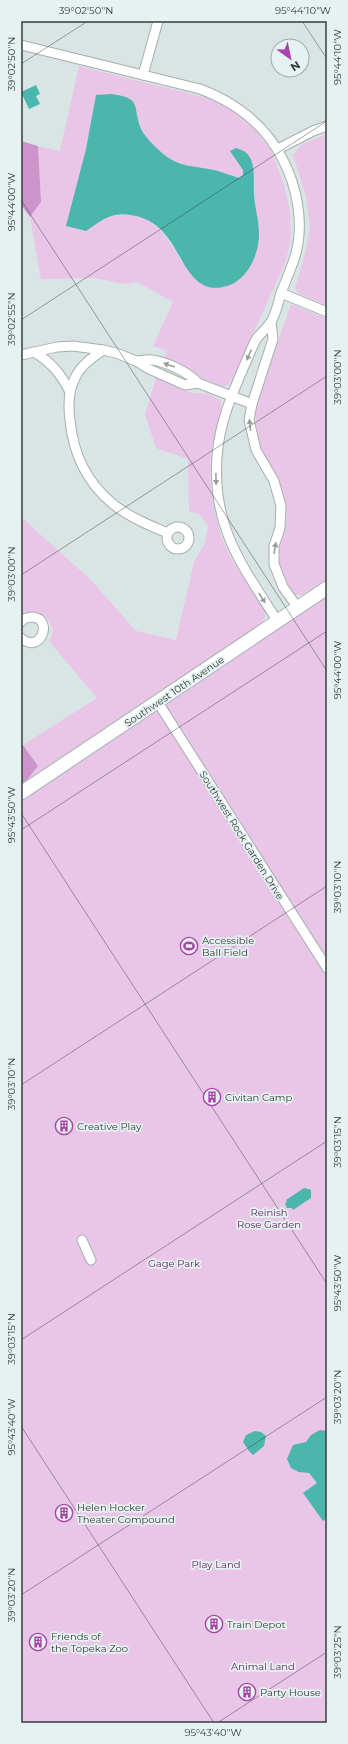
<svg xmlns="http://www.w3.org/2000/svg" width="348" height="1744" viewBox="0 0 348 1744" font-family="Montserrat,sans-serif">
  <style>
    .green { fill: #e9c6e8; fill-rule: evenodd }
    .forest { fill: #cc94cb }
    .water { fill: #4ab6ae }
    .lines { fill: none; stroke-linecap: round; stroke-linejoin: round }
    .street-casing { stroke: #a4afae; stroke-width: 11 }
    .secondary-casing { stroke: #a4afae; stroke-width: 15 }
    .street { stroke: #fff; stroke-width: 9 }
    .secondary { stroke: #fff; stroke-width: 13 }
    .oneway { fill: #9b9e9d }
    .ticks { fill: none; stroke: #373c3b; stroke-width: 1; stroke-opacity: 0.45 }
    .labels { text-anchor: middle; stroke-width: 3.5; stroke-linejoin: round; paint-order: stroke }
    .street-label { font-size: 10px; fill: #373c3b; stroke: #e6f2f1 }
    .poi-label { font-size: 10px; fill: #373c3b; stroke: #e6f2f1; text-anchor: start }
    .park-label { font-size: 10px; fill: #5e1c5f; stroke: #e6f2f1 }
    .neatline { fill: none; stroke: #373c3b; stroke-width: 1.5 }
    .ticks-label { font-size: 10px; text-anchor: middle; fill: #373c3b }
  </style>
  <rect width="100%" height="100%" fill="#d9e5e4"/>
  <g class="green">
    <path d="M79,66L208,98L231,109L255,130L271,150L283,181L290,211L291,238L286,261L233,378L229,384L223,387L163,360L167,351L153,346L173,302L137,282L125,284L94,278L41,279L30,217L41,202L38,146L60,151ZM111,94C143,98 132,106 141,129C144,137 161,153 168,158C182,169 202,167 218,171C225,173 232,176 239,178L243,175V170L254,173V192L259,235L184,265C168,238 153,209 116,215C105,216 95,225 86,231V149L96,95Z"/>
    <path d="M327,134V305L299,294L295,288L304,258L310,229L306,196L293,155L302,144Z"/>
    <path d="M291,304L327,319V579L302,595H295L280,573L278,555L287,520L286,507L277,476L262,452L258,439L255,414L257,402Z"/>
    <path d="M156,378L192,393L208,394L221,400C223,415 212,440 211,457C208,488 215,524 228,552C239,573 253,592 266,611C265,623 258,627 250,634L27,780L38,766L23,745L97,698L49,641L53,631C48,612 39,612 21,612V517L92,581L136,631L176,640L194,562L205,543L208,526L200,515L189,511L188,459L156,448L145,414Z"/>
    <path d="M327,595V1723H21V803L52,778Z"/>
  </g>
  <g class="forest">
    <path d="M21,141L38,146L41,202L30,217L21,205Z"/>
    <path d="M23,745L38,766L27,780L21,784V746Z"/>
  </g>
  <g class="water">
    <path d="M36,85L40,94L36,96L40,104L29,109L21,92Z"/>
    <path d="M111,94C143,98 132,106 141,129C144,136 155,147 161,152C180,169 195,165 218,171C225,173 232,176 239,178L243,175V170L230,151L236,148C241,150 246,151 249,156C256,167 253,182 254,194C255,208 259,221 259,234C259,256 246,283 223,287C192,294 183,257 168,238C161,228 152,221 140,217C133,215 123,213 115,215C105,217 95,225 86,231L66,226L86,149L96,95Z"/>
    <path d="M304,1188L311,1190V1198L293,1210L292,1208H287L285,1204L287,1201L286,1200Z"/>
    <path d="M320,1430L327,1431V1518L323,1521L303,1493L317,1483L309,1473L299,1472L291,1468L287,1459L293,1445L306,1442L311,1435Z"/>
    <path d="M255,1431L261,1432L266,1436L264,1446L253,1455L249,1451L243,1442L246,1435Z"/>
  </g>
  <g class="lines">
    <defs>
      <g id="street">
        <path d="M21,45L200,89C235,102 265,125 282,158C297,186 304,222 296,253C292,267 286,280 281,293C278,303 276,314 271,322C267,328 261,333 257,338C252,346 249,356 245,364C232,394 219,424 217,457C212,528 242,565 278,622"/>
        <path d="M143,75L158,21"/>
        <path d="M278,149L313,131L327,126"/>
        <path d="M281,293L327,312"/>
        <path d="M271,322L273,339L252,404L249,420L256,450L274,481L281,506L280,528L274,546V564L283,587L298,608"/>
        <path d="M103,350C93,357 80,366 75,378C68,391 68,405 70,420C73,453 87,483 113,504C129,517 149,525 167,533"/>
        <path d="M34,352C51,362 61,374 70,392"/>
        <path d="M21,355L57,347L73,346L103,350L116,353L136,361L149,369L185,385L198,383L252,404"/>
        <path d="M136,361C141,361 147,359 152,360C167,362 188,372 198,383"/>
        <circle cx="178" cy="538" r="11"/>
        <path d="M21,622C24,618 28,617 33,617C54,620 40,655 21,638"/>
        <path d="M157,701L327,968"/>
        <path d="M82,1240L91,1260"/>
      </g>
      <path id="secondary" d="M21,793L327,588"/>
    </defs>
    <use href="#street" class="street-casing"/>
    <use href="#secondary" class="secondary-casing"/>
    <use href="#street" class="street"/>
    <use href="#secondary" class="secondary"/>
  </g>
  <defs><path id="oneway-solid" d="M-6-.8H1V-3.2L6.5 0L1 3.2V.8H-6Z"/></defs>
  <g class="oneway">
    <use href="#oneway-solid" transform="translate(249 355) rotate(114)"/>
    <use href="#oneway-solid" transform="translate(169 365) rotate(-160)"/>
    <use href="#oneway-solid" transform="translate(250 425) rotate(-96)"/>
    <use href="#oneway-solid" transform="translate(216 479) rotate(89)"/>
    <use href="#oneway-solid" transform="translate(275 548) rotate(-80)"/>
    <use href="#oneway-solid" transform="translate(262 598) rotate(57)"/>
  </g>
  <path class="ticks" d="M302,21L327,59M21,64L88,21M21,200L327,671M21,320L327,121M21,575L327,376M21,813L327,1284M21,830L327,631M21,1085L327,886M21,1340L327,1141M21,1426L214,1723M21,1595L327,1397M217,1723L327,1652"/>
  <defs>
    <symbol id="stadium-ring" viewBox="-11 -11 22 22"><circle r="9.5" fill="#e6f2f1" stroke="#a843a9" stroke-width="1.5"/><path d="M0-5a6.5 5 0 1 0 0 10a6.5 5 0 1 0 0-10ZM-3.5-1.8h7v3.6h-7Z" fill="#a843a9"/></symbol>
    <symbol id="building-ring" viewBox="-11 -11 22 22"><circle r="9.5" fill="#e6f2f1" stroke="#a843a9" stroke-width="1.5"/><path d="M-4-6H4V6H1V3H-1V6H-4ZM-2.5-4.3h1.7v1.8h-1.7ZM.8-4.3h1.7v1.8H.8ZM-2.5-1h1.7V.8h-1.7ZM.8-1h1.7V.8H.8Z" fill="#a843a9"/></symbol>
  </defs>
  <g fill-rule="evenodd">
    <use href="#stadium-ring" x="179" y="936" width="20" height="20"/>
    <use href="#building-ring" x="202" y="1087" width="20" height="20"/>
    <use href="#building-ring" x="54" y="1116" width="20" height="20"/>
    <use href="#building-ring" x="54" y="1503" width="20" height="20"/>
    <use href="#building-ring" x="204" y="1614" width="20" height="20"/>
    <use href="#building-ring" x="28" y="1632" width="20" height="20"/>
    <use href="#building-ring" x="237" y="1682" width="20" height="20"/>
  </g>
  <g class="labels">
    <g class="street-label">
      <text transform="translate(174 691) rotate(-34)" y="4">Southwest 10th Avenue</text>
      <text transform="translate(242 835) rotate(58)" y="4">Southwest Rock Garden Drive</text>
    </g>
    <g class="poi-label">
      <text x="202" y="944">Accessible<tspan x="202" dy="12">Ball Field</tspan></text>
      <text x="225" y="1101">Civitan Camp</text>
      <text x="77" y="1130">Creative Play</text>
      <text x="77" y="1511">Helen Hocker<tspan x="77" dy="12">Theater Compound</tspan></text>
      <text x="227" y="1628">Train Depot</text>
      <text x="51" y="1640">Friends of<tspan x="51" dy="12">the Topeka Zoo</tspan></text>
      <text x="260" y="1696">Party House</text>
    </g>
    <g class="park-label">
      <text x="269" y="1216">Reinish<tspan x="269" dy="12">Rose Garden</tspan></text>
      <text x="174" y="1267">Gage Park</text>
      <text x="216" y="1568">Play Land</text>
      <text x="263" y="1670">Animal Land</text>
    </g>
  </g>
  <rect width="348" height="1744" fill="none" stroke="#e6f2f1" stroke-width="44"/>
  <g transform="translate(290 58) rotate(147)"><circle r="19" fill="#e6f2f1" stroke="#a0a9a8"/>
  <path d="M0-3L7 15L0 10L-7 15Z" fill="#a843a9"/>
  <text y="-6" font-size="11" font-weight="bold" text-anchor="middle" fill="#373c3b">N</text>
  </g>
  <rect x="22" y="22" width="304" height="1700" class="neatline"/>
  <g class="ticks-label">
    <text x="86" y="14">39°02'50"N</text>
    <text x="303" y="14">95°44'10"W</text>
    <text transform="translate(337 57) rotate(-90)" y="4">95°44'10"W</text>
    <text transform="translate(11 64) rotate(-90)" y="4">39°02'50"N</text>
    <text transform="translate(11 202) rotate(-90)" y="4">95°44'00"W</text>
    <text transform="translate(11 319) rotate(-90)" y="4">39°02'55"N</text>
    <text transform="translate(337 377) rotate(-90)" y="4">39°03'00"N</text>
    <text transform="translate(11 574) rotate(-90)" y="4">39°03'00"N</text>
    <text transform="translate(337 670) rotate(-90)" y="4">95°44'00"W</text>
    <text transform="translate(11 815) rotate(-90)" y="4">95°43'50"W</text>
    <text transform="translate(337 887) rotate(-90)" y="4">39°03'10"N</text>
    <text transform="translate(11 1084) rotate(-90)" y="4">39°03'10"N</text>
    <text transform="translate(337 1142) rotate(-90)" y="4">39°03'15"N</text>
    <text transform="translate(337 1283) rotate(-90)" y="4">95°43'50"W</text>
    <text transform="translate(11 1339) rotate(-90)" y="4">39°03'15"N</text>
    <text transform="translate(337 1397) rotate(-90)" y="4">39°03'20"N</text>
    <text transform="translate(11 1427) rotate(-90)" y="4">95°43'40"W</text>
    <text transform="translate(11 1595) rotate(-90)" y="4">39°03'20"N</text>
    <text transform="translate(337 1652) rotate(-90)" y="4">39°03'25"N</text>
    <text x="213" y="1736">95°43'40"W</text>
  </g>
</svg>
